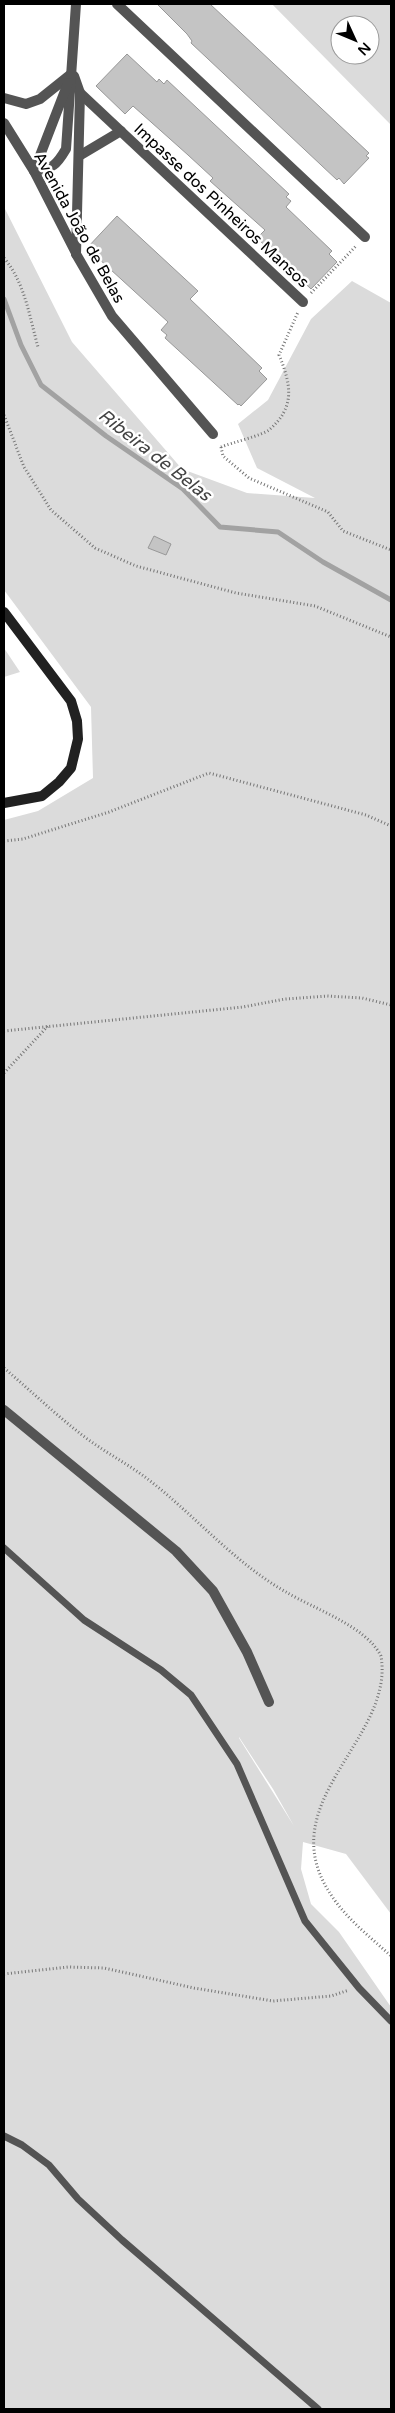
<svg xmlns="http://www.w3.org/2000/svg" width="395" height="2413" viewBox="0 0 395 2413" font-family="'Varela Round',sans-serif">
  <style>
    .green { fill: #dbdbdb; fill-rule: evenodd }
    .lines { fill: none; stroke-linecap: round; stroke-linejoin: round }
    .stream { stroke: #a2a2a2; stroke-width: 5 }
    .building { fill: #c4c4c4; stroke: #989898 }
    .path { stroke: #767676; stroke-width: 3; stroke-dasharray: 1 2.5; stroke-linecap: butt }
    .service { stroke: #545454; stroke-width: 7 }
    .minor { stroke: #545454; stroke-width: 10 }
    .tertiary { stroke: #545454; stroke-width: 10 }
    .secondary { stroke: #212121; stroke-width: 10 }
    .labels { text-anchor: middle; stroke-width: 5; stroke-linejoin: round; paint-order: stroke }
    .street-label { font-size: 16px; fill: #000; stroke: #fff }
    .water-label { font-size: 18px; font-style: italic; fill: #434343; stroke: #fff }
  </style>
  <rect width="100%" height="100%" fill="#fff"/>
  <g class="green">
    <path d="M272,4H391V125ZM340,25H370V55H340Z"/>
    <path d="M4,207L72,342L182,469L247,493L315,498L257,468L238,424L268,400L311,319L352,281L391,303V1914L346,1854L303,1842L301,1869L311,1904L339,1932L391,2007V2409H4V820L38,811L93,778L91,707L4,590ZM239,1737L273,1789L294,1826L239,1738Z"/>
    <path d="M4,648L20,672L4,677Z"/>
  </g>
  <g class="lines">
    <path class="stream" d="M4,299L21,345L41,385L106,436L183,489L220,527L278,532L323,562L391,600"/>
  </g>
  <g class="building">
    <path d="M157,4H210L369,153L366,156L369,158L344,184L339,178L337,180L191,43L192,41L187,34Z"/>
    <path d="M127,54L157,82L159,79L164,84L167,80L289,194L286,197L291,201L286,207L332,251L329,254L337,262L311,289L257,238L265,230L210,181L213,178L188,155L133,106L125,114L96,86Z"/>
    <path d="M117,216L198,291L190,299L262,368L259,371L267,379L241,406L239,404L238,405L165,338L167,335L161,330L168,322L87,248Z"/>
    <path d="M154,536L171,544L166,555L148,548Z"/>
  </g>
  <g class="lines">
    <g class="path">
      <path d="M4,258C25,283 29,315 38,347"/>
      <path d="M311,293L357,245"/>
      <path d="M4,415L24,467L51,510L95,548L136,566L236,593L315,606L391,637"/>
      <path d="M221,447C231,443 263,435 269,430C296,407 291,384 279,355L298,312"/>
      <path d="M221,447L223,456L249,478L328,512L343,531L391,550"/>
      <path d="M4,841L23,839L109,812L209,773L366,815L391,826"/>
      <path d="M4,1031L243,1007L285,999L327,996L362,998L391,1005"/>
      <path d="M4,1073L48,1026"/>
      <path d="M4,1368C31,1391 57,1416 86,1438C105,1452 126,1463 145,1477C193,1513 233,1562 286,1592C314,1609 366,1626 381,1656C395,1738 273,1800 328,1890C343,1916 369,1936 391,1956"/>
      <path d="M4,1974L68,1967L104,1968L194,1988L273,2001L331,1996L349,1990"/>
    </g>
    <g class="service">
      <path d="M4,1548L84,1620L161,1670L191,1695L237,1764L305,1921L359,1988L391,2021"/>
      <path d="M4,2136L22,2145L49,2165L78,2199L122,2240L318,2409"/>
    </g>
    <g class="minor">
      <path d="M117,4L365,237"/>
      <path d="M80,93L303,302"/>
      <path d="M79,156L121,131"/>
      <path d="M76,254L112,316L213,434"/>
      <path d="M4,1410L176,1551L213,1591L247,1652L269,1702"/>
    </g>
    <g class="tertiary">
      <path d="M74,76L80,93L76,254"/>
      <path d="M4,98L26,104L40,99L70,75"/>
      <path d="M4,123L34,171L76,253"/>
      <path d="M34,171C53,168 56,166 66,149L76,4"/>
      <path d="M34,171L68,83"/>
    </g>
    <path class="secondary" d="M4,612L71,701L77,721L78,739L71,768L59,782L42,796L4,803"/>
  </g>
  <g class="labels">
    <g class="street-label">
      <text transform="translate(222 205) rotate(43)" y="6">Impasse dos Pinheiros Mansos</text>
      <text transform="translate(80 227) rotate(61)" y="6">Avenida João de Belas</text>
    </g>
    <g class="water-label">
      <text transform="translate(155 455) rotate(38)" y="6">Ribeira de Belas</text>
    </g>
  </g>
  <rect width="395" height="2413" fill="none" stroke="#000000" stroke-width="10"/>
  <g transform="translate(355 40) rotate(134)"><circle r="24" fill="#ffffff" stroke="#999999"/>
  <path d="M0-4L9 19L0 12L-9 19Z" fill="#000000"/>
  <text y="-8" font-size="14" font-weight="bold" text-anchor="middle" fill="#000000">N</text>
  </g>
</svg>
